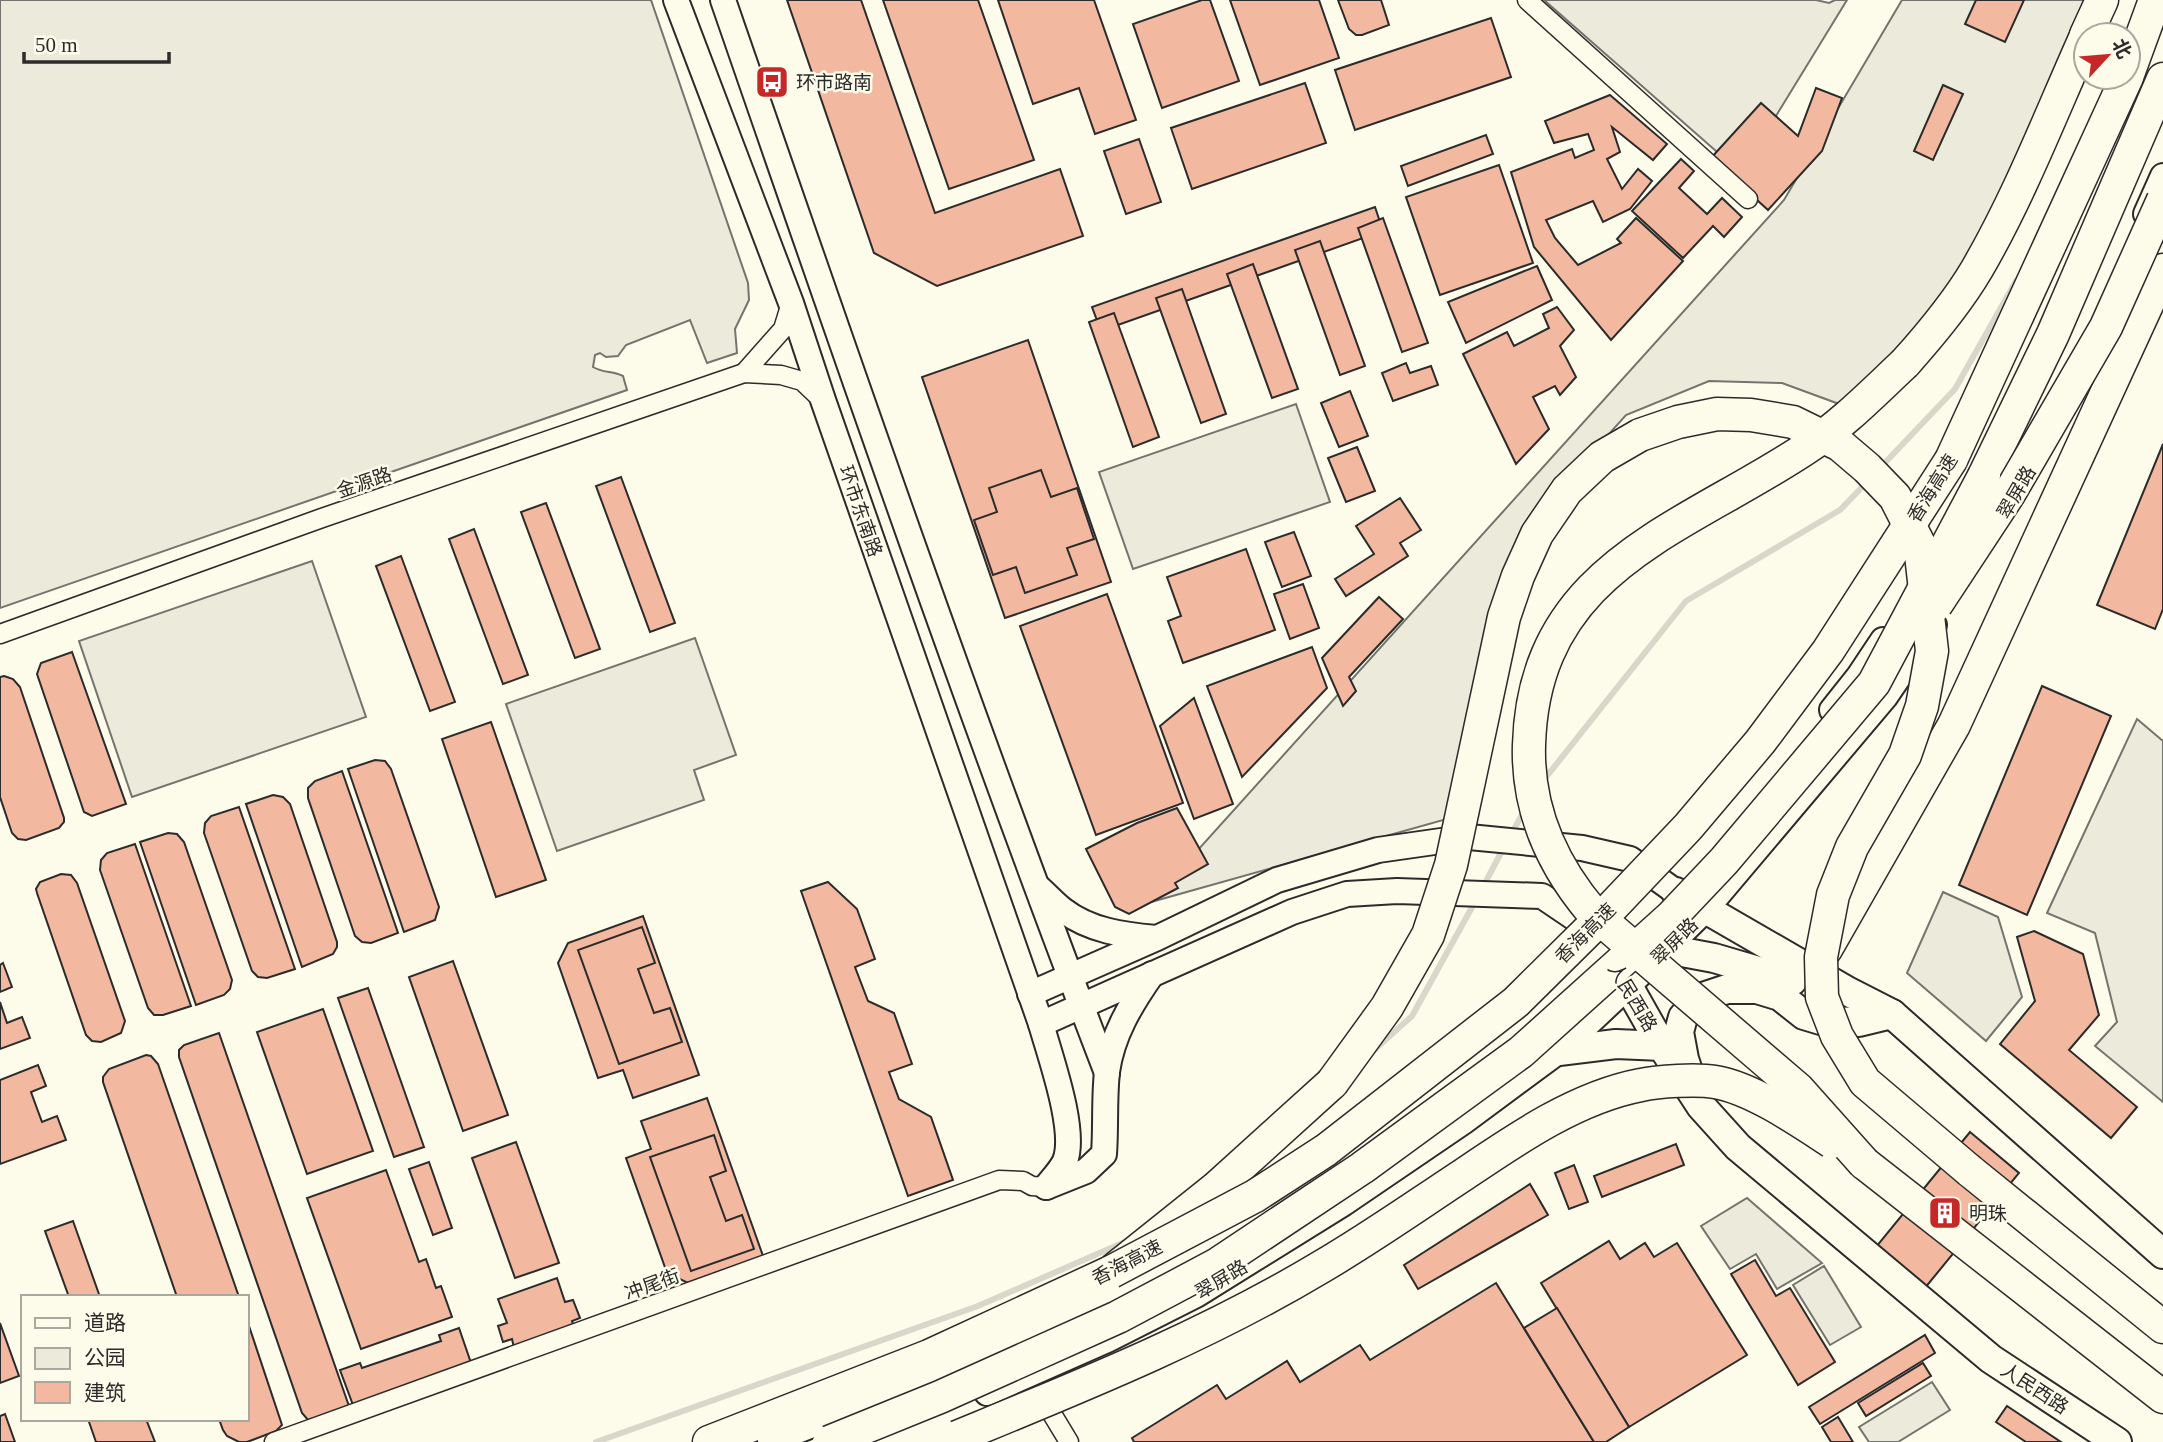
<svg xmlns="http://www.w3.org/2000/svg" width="2163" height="1442" viewBox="0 0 2163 1442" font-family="'Times New Roman','Noto Sans SC',serif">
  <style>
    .green { fill: #ecebdb; stroke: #74746e; stroke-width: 2 }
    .parking { fill: #eceadb; stroke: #74746e; stroke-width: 2 }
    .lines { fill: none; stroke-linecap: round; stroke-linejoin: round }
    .stream { stroke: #d8d7c9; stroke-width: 6 }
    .building { fill: #f2b8a0; stroke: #2b2b2b; stroke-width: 2 }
    .street-casing { stroke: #2b2b2b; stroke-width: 21 }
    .secondary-casing { stroke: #2b2b2b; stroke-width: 28 }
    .primary-casing { stroke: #2b2b2b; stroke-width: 32 }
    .highway-casing { stroke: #2b2b2b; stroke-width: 35 }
    .street { stroke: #fdfbea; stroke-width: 18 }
    .secondary { stroke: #fdfbea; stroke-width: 24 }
    .primary { stroke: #fdfbea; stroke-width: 28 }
    .highway { stroke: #fdfbea; stroke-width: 32 }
    .highway-bridge-casing { stroke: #2b2b2b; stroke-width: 35; stroke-linecap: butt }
    .highway-bridge { stroke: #fdfbea; stroke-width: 32 }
    .labels { text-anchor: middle; stroke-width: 5; stroke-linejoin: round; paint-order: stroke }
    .poi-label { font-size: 19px; fill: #2b2b2b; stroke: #fdfbea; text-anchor: start }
    .street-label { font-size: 19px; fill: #2b2b2b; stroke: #fdfbea }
  </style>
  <rect width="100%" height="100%" fill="#fdfbea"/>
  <g class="green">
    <path d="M0,0H651L748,283L749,300L735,329L737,353L707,363L690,320L626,345L618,356L606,357L600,353L595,355L593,367C603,373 613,371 623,376L627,390L0,608Z"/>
    <path d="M1544,0H1816L1829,3L1835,0H1847L1741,173Z"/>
    <path d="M1902,0H2103L1919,346L1842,405L1782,383L1709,381L1626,415L1545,505L1454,817L1151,902L1784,200Z"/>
    <path d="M312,561L366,717L132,797L79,641Z"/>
    <path d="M1943,892L1998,917L2022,997L1986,1041L1907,973Z"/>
    <path d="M1824,1266L1861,1327L1830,1345L1793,1285Z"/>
  </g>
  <g class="parking">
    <path d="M1296,404L1330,502L1133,569L1099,472Z"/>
    <path d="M695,638L736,755L694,770L704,800L557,851L506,704Z"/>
    <path d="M2137,719L2163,741V1102L2095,1046L2117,1022L2095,933L2047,913Z"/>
    <path d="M1747,1198L1822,1263L1777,1289L1756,1254L1730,1269L1701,1226Z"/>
    <path d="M1932,1382L1950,1410L1898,1442H1869L1859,1427Z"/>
  </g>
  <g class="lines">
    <g class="stream">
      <path d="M1879,469L1955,389L2016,281"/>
      <path d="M1543,781L1686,601L1840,510L1867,482"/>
      <path d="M1511,835L1526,807"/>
      <path d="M1483,887L1504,847"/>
      <path d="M1373,1051L1412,1016L1476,900"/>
      <path d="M596,1442L978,1306L1127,1241"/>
    </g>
  </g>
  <g class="building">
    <path d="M787,0H861L935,213L1060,169L1083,236L937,286L874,253Z"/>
    <path d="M883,0H978L1034,160L949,189Z"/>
    <path d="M998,0H1094L1136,120L1095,134L1079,88L1033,104Z"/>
    <path d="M1202,0H1210L1239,81L1162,108L1133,24Z"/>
    <path d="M1230,0H1319L1339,58L1260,85Z"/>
    <path d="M1338,0H1381L1389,25L1362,35H1356L1349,29Z"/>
    <path d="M1976,0H2024L2005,42L1965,24Z"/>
    <path d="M1491,18L1511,77L1355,130L1335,70Z"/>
    <path d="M1305,83L1326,143L1192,189L1171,128Z"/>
    <path d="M1943,85L1963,94L1933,160L1914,151Z"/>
    <path d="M1816,88L1842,98L1822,151L1768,210L1711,158L1761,103L1798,136Z"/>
    <path d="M1610,95L1667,144L1653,160L1612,127L1620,152L1607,159L1622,189L1638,169L1652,181L1630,209L1603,222L1593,201L1546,220L1555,238L1578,265L1621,243L1617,239L1636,218L1683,261L1611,340L1534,247L1511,172L1572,149L1575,158L1594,150L1588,134L1554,143L1545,121Z"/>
    <path d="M1486,135L1493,154L1408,186L1401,166Z"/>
    <path d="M1139,139L1161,202L1126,214L1104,151Z"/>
    <path d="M1681,159L1694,171L1679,188L1707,214L1722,198L1742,217L1724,237L1713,226L1683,258L1632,211Z"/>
    <path d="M1499,165L1533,263L1440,295L1406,197Z"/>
    <path d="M1375,207L1383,231L1101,331L1092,307Z"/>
    <path d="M1383,218L1428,343L1402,352L1358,228Z"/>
    <path d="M1320,241L1365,366L1340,375L1295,250Z"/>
    <path d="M1253,264L1298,389L1272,398L1227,274Z"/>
    <path d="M1537,266L1552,300L1466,343L1448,302Z"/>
    <path d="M1182,289L1226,414L1201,423L1156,298Z"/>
    <path d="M1557,307L1574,330L1560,346L1576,377L1560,395L1555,386L1533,397L1549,429L1516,464L1463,354L1507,332L1514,346L1549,328L1543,314Z"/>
    <path d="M1114,313L1159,437L1133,447L1089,322Z"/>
    <path d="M1028,340L1111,582L1005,618L922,377Z"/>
    <path d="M1406,363L1410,373L1431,366L1438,385L1393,401L1382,373Z"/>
    <path d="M1350,391L1368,436L1339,447L1321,403Z"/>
    <path d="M2163,444V609L2155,629L2097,605Z"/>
    <path d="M1357,447L1375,491L1346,502L1328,458Z"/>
    <path d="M1041,470L1051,497L1077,488L1094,539L1067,548L1077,575L1025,593L1016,567L993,575L974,520L997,512L989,488Z"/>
    <path d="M621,477L675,623L650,632L596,486Z"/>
    <path d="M1400,498L1421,530L1400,543L1408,556L1346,596L1335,579L1374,554L1356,526Z"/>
    <path d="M546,503L600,649L575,658L521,512Z"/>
    <path d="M474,529L528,675L503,684L449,539Z"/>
    <path d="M1294,532L1311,576L1282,587L1265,542Z"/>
    <path d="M1246,549L1275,630L1183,663L1168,621L1181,616L1167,577Z"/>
    <path d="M401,556L455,702L430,711L376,566Z"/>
    <path d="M1303,584L1319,628L1290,639L1274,594Z"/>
    <path d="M1107,594L1183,803L1096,835L1020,626Z"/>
    <path d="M1379,597L1403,619L1349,677L1356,691L1343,706L1322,658Z"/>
    <path d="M1312,647L1327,688L1242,777L1207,686Z"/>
    <path d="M72,652L126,804L92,816L84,812L37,674L41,663Z"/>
    <path d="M4,676L13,679L20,687L64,818V822L59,828L26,840L18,839L12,833L0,797V677Z"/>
    <path d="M2042,686L2111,716L2027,915L1959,885Z"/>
    <path d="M1194,698L1233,804L1194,819L1160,726Z"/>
    <path d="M491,722L546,880L496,897L442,739Z"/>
    <path d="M375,760L385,761L391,769L439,907L435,920L404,932L348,769Z"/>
    <path d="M342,771L398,933L371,943L362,942L355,936L308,798V788L315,781Z"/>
    <path d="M273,795L283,797L290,804L337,942V947L333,954L302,967L246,804Z"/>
    <path d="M239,807L295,969L267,978L258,977L252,971L204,833L205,823L211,816Z"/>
    <path d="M1177,808L1208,864L1175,883L1178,888L1129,914L1115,907L1086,849L1137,823Z"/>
    <path d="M168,833L177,834L184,842L232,980L230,989L224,995L196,1005L140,842Z"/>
    <path d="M135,844L191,1006L163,1015H154L148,1008L100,870L101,860L107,853Z"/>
    <path d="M61,874L71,875L77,883L125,1021L121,1033L101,1042L92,1041L86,1035L37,893L36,889L40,882Z"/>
    <path d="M828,882L857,909L875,959L855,967L868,1001L894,1013L912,1064L889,1072L899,1099L931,1117L953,1180L908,1196L801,891Z"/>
    <path d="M643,916L699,1075L633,1098L623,1070L598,1078L558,963L568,943Z"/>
    <path d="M642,927L655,963L638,969L654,1013L670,1008L682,1042L619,1064L578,950Z"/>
    <path d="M2034,931L2083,954L2099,1015L2069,1050L2137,1107L2111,1138L2000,1044L2035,1001L2017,937Z"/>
    <path d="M453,961L508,1115L463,1131L409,977Z"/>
    <path d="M3,963L12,987L0,992V965Z"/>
    <path d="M368,988L424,1147L394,1157L338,998Z"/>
    <path d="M0,1002L7,1023L22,1017L30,1038L0,1049Z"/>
    <path d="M323,1009L373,1151L307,1174L257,1032Z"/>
    <path d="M219,1033L350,1409L311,1421L308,1420L302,1413L179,1057V1050L184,1045Z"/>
    <path d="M146,1055L151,1056L158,1064L239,1297H177L103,1082V1077L109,1069Z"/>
    <path d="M38,1065L46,1086L31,1092L42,1122L57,1116L66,1140L0,1164V1080Z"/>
    <path d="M707,1098L763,1256L688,1283L667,1273L626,1158L651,1149L641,1121Z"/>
    <path d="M1970,1132L2019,1173L1920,1294L1871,1253Z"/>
    <path d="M714,1135L726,1171L710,1177L726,1221L742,1215L754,1249L691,1271L650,1157Z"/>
    <path d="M516,1142L559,1263L515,1278L472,1158Z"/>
    <path d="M1676,1144L1684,1165L1602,1197L1594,1176Z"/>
    <path d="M429,1162L452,1228L433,1235L409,1169Z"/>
    <path d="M1574,1165L1588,1202L1569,1209L1555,1173Z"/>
    <path d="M386,1170L419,1262L426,1259L436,1288L441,1286L452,1317L361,1349L307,1198Z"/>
    <path d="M1530,1184L1548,1215L1418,1289L1404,1265Z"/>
    <path d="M73,1221L100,1297H69L45,1231Z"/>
    <path d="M1609,1241L1620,1259L1645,1243L1654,1257L1677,1243L1747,1355L1629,1427L1541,1283Z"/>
    <path d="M1755,1260L1776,1296L1790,1288L1835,1362L1798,1385L1731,1274Z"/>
    <path d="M557,1278L565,1302L573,1300L580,1318L572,1321L574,1327L514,1348L512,1339L503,1342L498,1326L507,1323L498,1299Z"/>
    <path d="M1496,1283L1594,1442H1134L1132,1438L1217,1385L1226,1399L1287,1361L1300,1382L1360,1345L1370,1360Z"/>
    <path d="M1557,1308L1629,1427L1606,1442H1594L1524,1328Z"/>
    <path d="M247,1320L282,1425L276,1431L247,1442H239L227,1436L223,1430L219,1419H247Z"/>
    <path d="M0,1323L19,1376L0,1383Z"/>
    <path d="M459,1328L471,1363L353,1405L340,1370L360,1363L362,1368L441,1341L439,1335Z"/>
    <path d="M1925,1335L1935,1353L1820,1424L1809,1407Z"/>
    <path d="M1923,1363L1931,1376L1866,1416L1858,1403Z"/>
    <path d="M2007,1406L2061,1442H2026L1996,1422Z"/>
    <path d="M5,1414L15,1442H0V1416Z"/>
    <path d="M1838,1417L1853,1442H1831L1822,1427Z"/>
    <path d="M88,1419H146L155,1442H96Z"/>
  </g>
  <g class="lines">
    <defs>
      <g id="street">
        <path d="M1527,0L1748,199"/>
        <path d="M744,373L783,329L791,303"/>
        <path d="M0,634L322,518L744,373L781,375L802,381L822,400"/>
        <path d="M1040,1394L1069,1442"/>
        <path d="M274,1442L999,1180L1023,1181L1032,1186L1046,1187"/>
      </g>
      <g id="secondary">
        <path d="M676,0L791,303L823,400L1041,1024C1050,1056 1077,1131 1065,1161C1061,1170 1052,1179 1046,1187"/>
        <path d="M723,0C847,359 971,719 1107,1073"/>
        <path d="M2146,214L2163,176"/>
        <path d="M1832,710L1859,676L1883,640"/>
        <path d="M1039,888C1047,895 1055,904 1063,910C1090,931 1124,935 1156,938"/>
        <path d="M1030,994L1157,938L1277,880L1378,850L1469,837L1582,848L1630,859L1676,892"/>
        <path d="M1041,1024L1292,912L1347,894L1397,891L1542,896L1576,919L1597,944"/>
        <path d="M1046,1187L1086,1171L1104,1154C1106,1127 1104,1099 1107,1072C1112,1035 1131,1004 1152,974"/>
        <path d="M987,1393L1107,1340L1196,1295L1344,1203L1463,1122L1559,1051L1628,986L1706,909L1885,697L1934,625"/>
        <path d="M770,1442L869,1402L1005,1343L1121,1288L1241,1225L1409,1114L1533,1020L1619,943"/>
      </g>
      <g id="primary">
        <path d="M1676,892L1849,992L1892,1014L2163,1254"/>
        <path d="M1606,954L1666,949L1714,958L1792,981"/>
        <path d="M1628,986L1662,1046L1701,1106L1738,1147L1991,1359L2117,1442"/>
        <path d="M1559,1051L1616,1044L1662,1046"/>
        <path d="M1689,1074L1684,1059L1679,1032L1683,1017L1703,997L1727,989H1757L1780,996L1804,1015L1824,1021L1859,1022L1892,1014"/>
      </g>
      <g id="highway">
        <path d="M2086,35L2102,0"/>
        <path d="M2128,74L2155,0"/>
        <path d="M1905,363C1931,334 1957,303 1977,269C2020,195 2051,114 2086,36"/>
        <path d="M1951,460L2127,77"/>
        <path d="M1984,476L2053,334L2163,79"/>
        <path d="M1826,949L1954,725L2163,270"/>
        <path d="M1864,1163L2163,1397"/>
        <path d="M1970,1171L2163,1327"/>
        <path d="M709,1442L929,1356L1111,1272L1216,1188L1332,1083"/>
      </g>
    </defs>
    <use href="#street" class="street-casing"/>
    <use href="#secondary" class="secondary-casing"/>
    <use href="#primary" class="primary-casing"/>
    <use href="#highway" class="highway-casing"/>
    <use href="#street" class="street"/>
    <use href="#secondary" class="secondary"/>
    <use href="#primary" class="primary"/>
    <use href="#highway" class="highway"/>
    <defs>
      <g id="highway-bridge">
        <path d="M1936,605L2009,494L2106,327L2163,200"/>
        <path d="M1332,1083L1387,1007L1428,935L1451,865L1504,617L1518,576L1537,534L1567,490L1602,457L1640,435L1678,422L1717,414L1751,415L1793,422L1840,445L1867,468L1895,497L1920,546L1932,651L1922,706L1905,755L1852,847L1833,895L1821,957L1822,997L1837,1036L1865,1082L1970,1171"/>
        <path d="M1864,1163L1798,1089L1593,913C1552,865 1527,810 1529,745C1534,568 1681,531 1805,449C1842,425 1873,393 1905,363"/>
        <path d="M1111,1272L1255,1196L1326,1150L1516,1002L1613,906L1688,827L1760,742L1828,651L1951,460"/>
        <path d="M957,1437C1081,1386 1206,1336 1321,1267C1369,1239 1416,1206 1463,1175C1516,1139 1577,1097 1641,1085C1658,1081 1698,1079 1715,1082C1752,1088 1800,1121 1832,1142"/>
        <path d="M829,1442L940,1397L1118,1317L1216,1265L1362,1168L1521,1052L1671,917L1724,861L1874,683L1984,476"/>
      </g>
    </defs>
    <use href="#highway-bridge" class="highway-bridge-casing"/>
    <use href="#highway-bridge" class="highway-bridge"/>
  </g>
  <defs>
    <symbol id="bus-square" viewBox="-11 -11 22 22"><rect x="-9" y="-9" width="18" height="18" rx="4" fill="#c62828" stroke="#fdfbea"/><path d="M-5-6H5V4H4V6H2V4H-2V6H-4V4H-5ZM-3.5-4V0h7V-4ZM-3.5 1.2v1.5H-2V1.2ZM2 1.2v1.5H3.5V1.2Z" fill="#fff"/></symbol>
    <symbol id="building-square" viewBox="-11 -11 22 22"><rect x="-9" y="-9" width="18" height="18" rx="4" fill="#c62828" stroke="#fdfbea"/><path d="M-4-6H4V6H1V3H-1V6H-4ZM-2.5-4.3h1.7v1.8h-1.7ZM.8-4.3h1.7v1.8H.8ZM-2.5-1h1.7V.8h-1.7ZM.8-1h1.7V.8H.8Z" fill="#fff"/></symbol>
  </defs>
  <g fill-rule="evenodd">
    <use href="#bus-square" x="753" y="63" width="38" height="38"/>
    <use href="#building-square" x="1926" y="1194" width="38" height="38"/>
  </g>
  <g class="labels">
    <g class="poi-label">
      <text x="796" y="89">环市路南</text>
      <text x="1969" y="1220">明珠</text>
    </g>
    <g class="street-label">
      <text transform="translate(364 482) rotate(-19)" y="7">金源路</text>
      <text transform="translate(1932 488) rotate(-58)" y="7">香海高速</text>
      <text transform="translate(2016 492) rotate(-60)" y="7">翠屏路</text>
      <text transform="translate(861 511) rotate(71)" y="7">环市东南路</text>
      <text transform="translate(1585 933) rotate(-45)" y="7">香海高速</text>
      <text transform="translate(1674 941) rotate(-45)" y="7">翠屏路</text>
      <text transform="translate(1633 997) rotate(59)" y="7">人民西路</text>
      <text transform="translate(1127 1262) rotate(-27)" y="7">香海高速</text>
      <text transform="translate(1221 1279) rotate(-31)" y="7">翠屏路</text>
      <text transform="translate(652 1284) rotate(-20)" y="7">冲尾街</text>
      <text transform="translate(2035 1388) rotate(33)" y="7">人民西路</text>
    </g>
  </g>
  <rect x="21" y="1295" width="228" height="126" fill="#fdfbea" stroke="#a9a89e" stroke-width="2"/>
  <rect x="35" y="1318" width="35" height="10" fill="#fdfbea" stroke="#a9a89e" stroke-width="2"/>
  <text x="84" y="1330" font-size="21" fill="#2b2b2b">道路</text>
  <rect x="35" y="1348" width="35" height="21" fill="#ecebdb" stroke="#a9a89e" stroke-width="2"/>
  <text x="84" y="1365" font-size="21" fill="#2b2b2b">公园</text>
  <rect x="35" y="1382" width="35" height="21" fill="#f2b8a0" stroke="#a9a89e" stroke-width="2"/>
  <text x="84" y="1400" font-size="21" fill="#2b2b2b">建筑</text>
  <g transform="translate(2107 56) rotate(64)"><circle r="33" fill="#fdfbea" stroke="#a9a89e" stroke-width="2"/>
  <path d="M0-5L12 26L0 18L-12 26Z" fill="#c62828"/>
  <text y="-10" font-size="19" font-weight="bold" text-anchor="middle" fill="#2b2b2b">北</text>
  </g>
  <path d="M24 52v10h145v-10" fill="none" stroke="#2b2b2b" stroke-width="3.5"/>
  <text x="35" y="52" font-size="21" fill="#2b2b2b" stroke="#fdfbea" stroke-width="5" paint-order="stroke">50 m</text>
</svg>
